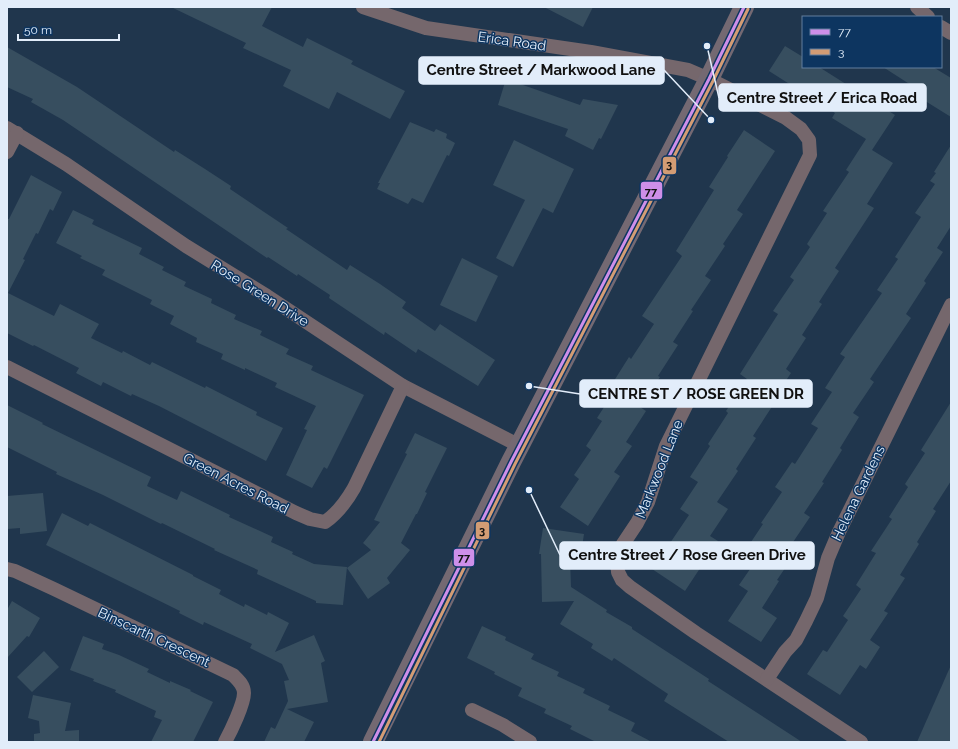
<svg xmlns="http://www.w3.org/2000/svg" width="958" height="749" viewBox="0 0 958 749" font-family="Raleway,sans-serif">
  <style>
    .building { fill: #374e5f }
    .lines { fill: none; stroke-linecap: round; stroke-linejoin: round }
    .street { stroke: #75676c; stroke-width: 14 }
    .secondary { stroke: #746972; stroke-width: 20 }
    .bus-1-casing { stroke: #0d3560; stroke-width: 6 }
    .bus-2-casing { stroke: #0d3560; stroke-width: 6 }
    .bus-1 { stroke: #ce8fe9; stroke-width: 3 }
    .bus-2 { stroke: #d39c74; stroke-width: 3 }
    .labels { text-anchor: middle; stroke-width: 3; stroke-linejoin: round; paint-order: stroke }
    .street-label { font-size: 14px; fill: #e2edfa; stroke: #0d3560 }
    .leader { fill: none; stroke: #e2edfa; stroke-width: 1.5 }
    .callout-dot { fill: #e2edfa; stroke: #0d3560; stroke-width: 1.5 }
    .callout { fill: #e2edfa; stroke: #e2edfa; stroke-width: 1.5 }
    .callout-label { font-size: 15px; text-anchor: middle; font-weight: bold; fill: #111 }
    .line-badge { stroke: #0d3560; stroke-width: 1.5 }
    .pale-badge-label { font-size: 11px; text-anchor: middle; font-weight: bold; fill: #111 }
  </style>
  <rect width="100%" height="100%" fill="#20364d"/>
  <g class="building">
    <path d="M171,7H272L262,26L303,47L307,38L353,61L351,64L405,91L390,119L337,92L329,109L283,86L291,70L243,48L246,43Z"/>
    <path d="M544,7H593L583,27Z"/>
    <path d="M785,46L803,57V67H819L895,115L872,150L893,163L867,204L874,208L835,268L839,271L819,302L822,304L802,335L806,338L786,369L791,373L771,403L773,405L753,436L756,438L736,469L738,471L717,502L728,509L710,536L718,541L685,591L649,567L665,544L668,546L689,515L680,509L698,482L690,477L710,446L708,444L728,413L726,411L747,379L740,374L778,314L773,311L794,280L790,277L810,247L807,244L827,213L823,211L849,172L846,170L866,139L832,118L835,113L769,71Z"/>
    <path d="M7,47L77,87L174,152L175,150L205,169L231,186L230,189L288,228L286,229L347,270L350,265L380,284L406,302L402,308L435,331L440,324L495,360L478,386L418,349L416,353L385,332L384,335L329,298L330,295L298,274L297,276L268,257L267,258L63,120L31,102L33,99L7,87Z"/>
    <path d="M883,67H933L951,78V117L922,99L925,94Z"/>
    <path d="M506,79L580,105L583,99L618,105L601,139L599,138L593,150L565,136L568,129L498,105Z"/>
    <path d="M410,122L434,132L436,129L445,133L447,134L446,138L455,143L449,156L447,155L423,203L412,198L408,204L377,189L380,183H378Z"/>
    <path d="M744,130L775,151L737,210L743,214L723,244L725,246L705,276L711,280L691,310L693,311L673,342L678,345L658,376L660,377L640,407L646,411L626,442L632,446L614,472L620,476L588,526L560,507L579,479L574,475L591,450L586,446L602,421L597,418L617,387L612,384L629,357L631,359L654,324L642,316L682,256L676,251L714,190L709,187L728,157L727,156Z"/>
    <path d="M514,140L574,169L553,213L543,208L513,267L496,258L525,200L493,185Z"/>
    <path d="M951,145V226L937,248L943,252L924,281L926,283L906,314L911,318L870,379L874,382L853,413L859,417L840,448L842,450L822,482L824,483L804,513L810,517L789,548L796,552L777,580L779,581L762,608L777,618L761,642L728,621L748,591L739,585L757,559L745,551L763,524L761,523L782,492L775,487L792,462L795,464L818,428L811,424L832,392L825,388L845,357L840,354L882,293L877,290L898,259L895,257L921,217L915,213L935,184L930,181L936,173L934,172Z"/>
    <path d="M31,175L62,192L53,211L50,209L38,234L36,233L23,259L25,260L8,293L54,316L60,304L99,324L91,338L122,353L123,351L150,365L152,362L205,388L206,386L257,412L256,415L283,428L266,461L159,406L132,394L131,396L103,382L101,386L76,373L79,368L34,345L33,346L7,333V219H9Z"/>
    <path d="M73,210L94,220L92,224L142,248L139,254L164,267L162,270L186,282L184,286L212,299L211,303L236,315L234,319L262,331L260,335L289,349L286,354L313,366L311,370L364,395L327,469L324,467L312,488L286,475L307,430L304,429L316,406L275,387L277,383L245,368V370L221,359L223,354L196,342L197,338L170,324L174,316L150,304L152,300L102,275L105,270L80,258L82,256L56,243Z"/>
    <path d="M462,258L498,276L476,322L440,305Z"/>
    <path d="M951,402V481L933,509L936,511L917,542L919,544L900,575L905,578L884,611L888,613L870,640L880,647L866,669L860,665L840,695L807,674L823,650L827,652L848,620L843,616L861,589L856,585L876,553L871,551L892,519L889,517L908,487L905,484L925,453L921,450Z"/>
    <path d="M7,405L43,423L42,424L151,477L147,486L177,500L181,491L230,515L229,517L273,537L271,542L293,552L292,554L314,564L347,567L343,605L316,603V601L257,574L258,570L214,550L215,549L162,523L161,524L103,495L56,474L57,472L7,447Z"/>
    <path d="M415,433L447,448L425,492L427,493L417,514H416L401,543L410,550L387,578L390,583L368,599L347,568L371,550L363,543L380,522L374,520L407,454L405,453Z"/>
    <path d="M43,493L47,531L20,534V528L7,529V496Z"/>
    <path d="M62,513L88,526L90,523L193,575V576L221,590L219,594L244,607L245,604L267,615L268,612L289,623L275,652L314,635L325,661L321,663L328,702L287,709L314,722L304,742H264L271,727L275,729L288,701L284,681L289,680L282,664L250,648L252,644L204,622L203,625L179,613L180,611L46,545Z"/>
    <path d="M543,528L584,534L580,560L570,559L571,587L607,610L606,612L632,627V629L709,679L708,681L802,742H729L664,701L668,694L614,658L612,661L591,648L593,644L560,624L574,601L542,602L541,554H539Z"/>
    <path d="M12,601L40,618L29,637L27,636L7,658V610Z"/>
    <path d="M482,626L506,637L505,640L534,654L531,659L559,672L557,676L585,689L583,693L610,706L608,710L635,723L631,731L652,742H596L570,729L572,726L544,713L546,709L518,696L522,688L494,674L495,672L467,658Z"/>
    <path d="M83,636L104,644L102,649L119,655L149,669L147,672L170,683V681L191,690L190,691L213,702L193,742H151L162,720L154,717L156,711L115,692L116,690L93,681L94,679L70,670Z"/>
    <path d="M44,651L59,667L32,692L17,677Z"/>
    <path d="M951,665V742H917Z"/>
    <path d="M33,695L71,703L65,731L79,730V742H34V734L40,733L39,721L28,718Z"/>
  </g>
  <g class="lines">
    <g class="street">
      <path d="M363,7L426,28L591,52L688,70L709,79L786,118L801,129L809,140L810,155L666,446L648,502L637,523L623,544L618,553L617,560L618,572L622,580L630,587L696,633L861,742"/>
      <path d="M917,7L928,17"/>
      <path d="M941,27L951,33"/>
      <path d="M7,128L66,164L186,246L267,296L403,386L520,446"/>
      <path d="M7,152L17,133"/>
      <path d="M7,367L296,513L310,519L325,522C338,513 346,502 354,488L403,386"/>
      <path d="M7,569L15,571L54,589L233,675C238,680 244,685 244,693C244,704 231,731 225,742"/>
      <path d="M767,679L785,652L796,640L806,621L817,598L828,558L839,532L951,305"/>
      <path d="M472,710L503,725L530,742"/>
    </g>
    <path class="secondary" d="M373,742L511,462L709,79L744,7"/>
    <defs>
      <path id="bus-1" d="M373,742L511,462L709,79L744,7"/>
      <path id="bus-2" d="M379,742L515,464L713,81L748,9"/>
    </defs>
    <use href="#bus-1" class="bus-1-casing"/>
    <use href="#bus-2" class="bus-2-casing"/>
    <use href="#bus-1" class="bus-1"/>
    <use href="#bus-2" class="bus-2"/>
  </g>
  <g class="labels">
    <g class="street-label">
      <text transform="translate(512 41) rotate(8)" y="5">Erica Road</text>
      <text transform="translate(260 293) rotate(32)" y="5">Rose Green Drive</text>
      <text transform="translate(659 469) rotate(-68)" y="5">Markwood Lane</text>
      <text transform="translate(236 483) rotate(27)" y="5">Green Acres Road</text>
      <text transform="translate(858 493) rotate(-64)" y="5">Helena Gardens</text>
      <text transform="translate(154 637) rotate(25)" y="5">Binscarth Crescent</text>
    </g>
  </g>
  <path class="leader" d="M711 120L664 70M707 46L719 98M529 386L580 394M529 490L560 555"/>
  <g class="callout-dot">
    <circle cx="711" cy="120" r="4"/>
    <circle cx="707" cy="46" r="4"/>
    <circle cx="529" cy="386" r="4"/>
    <circle cx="529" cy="490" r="4"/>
  </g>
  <g class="callout">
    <rect x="419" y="57" width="245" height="27" rx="4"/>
    <rect x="719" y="84" width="207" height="27" rx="4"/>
    <rect x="580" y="380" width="232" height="27" rx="4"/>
    <rect x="560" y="542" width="254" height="27" rx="4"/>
  </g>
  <g class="callout-label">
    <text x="541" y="75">Centre Street / Markwood Lane</text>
    <text x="822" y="103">Centre Street / Erica Road</text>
    <text x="696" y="399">CENTRE ST / ROSE GREEN DR</text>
    <text x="687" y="560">Centre Street / Rose Green Drive</text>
  </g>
  <g class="line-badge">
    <rect x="662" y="156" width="15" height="19" rx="4" fill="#d39c74"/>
    <rect x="640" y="181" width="23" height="19" rx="4" fill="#ce8fe9"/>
    <rect x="475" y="521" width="15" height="19" rx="4" fill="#d39c74"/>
    <rect x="453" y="548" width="22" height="19" rx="4" fill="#ce8fe9"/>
  </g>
  <g class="pale-badge-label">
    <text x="669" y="169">3</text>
    <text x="651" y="195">77</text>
    <text x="482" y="535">3</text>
    <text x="464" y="561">77</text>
  </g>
  <rect width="958" height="749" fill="none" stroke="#e2edfa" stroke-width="16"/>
  <rect x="802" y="16" width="140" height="52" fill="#0d3560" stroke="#627f9e"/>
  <rect x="810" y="29" width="20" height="6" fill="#ce8fe9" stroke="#627f9e"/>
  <text x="838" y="36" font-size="12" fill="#e2edfa">77</text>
  <rect x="810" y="49" width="20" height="6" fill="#d39c74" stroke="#627f9e"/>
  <text x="838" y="56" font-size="12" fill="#e2edfa">3</text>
  <path d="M18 34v6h101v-6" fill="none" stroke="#e2edfa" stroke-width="2"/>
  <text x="24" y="34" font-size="12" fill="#e2edfa" stroke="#0d3560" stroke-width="3" paint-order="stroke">50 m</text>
</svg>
